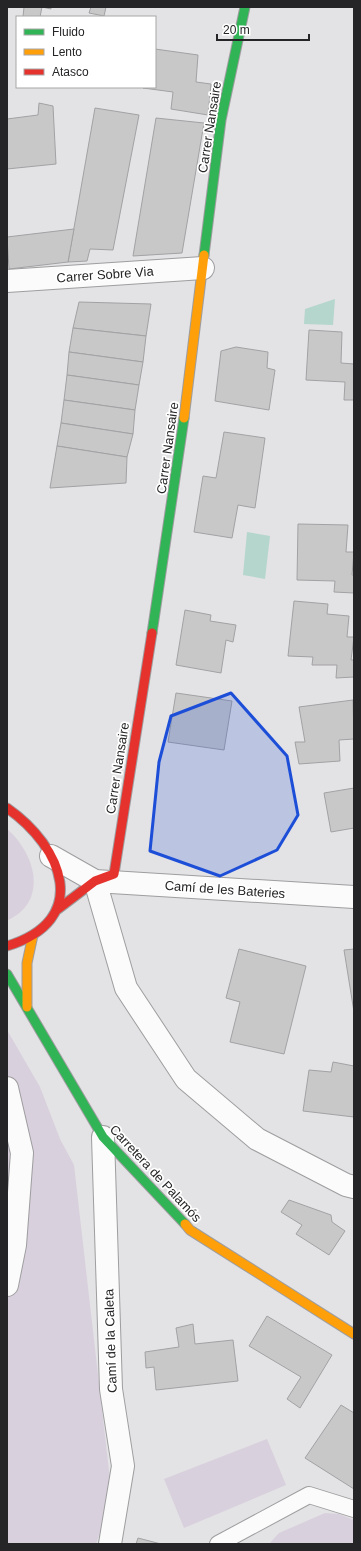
<svg xmlns="http://www.w3.org/2000/svg" width="361" height="1551" viewBox="0 0 361 1551" font-family="Arial,sans-serif">
  <style>
    .green { fill: #d9d0de }
    .water { fill: #b4d6cc }
    .building { fill: #c9c8c9; stroke: #a2a1a3 }
    .lines { fill: none; stroke-linecap: round; stroke-linejoin: round }
    .lane-casing { stroke: #9e9d9f; stroke-width: 18 }
    .street-casing { stroke: #9e9d9f; stroke-width: 24 }
    .fast-casing { stroke: #9e9d9f; stroke-width: 11 }
    .slow-casing { stroke: #9e9d9f; stroke-width: 11 }
    .jam-casing { stroke: #9e9d9f; stroke-width: 11 }
    .lane { stroke: #fbfbfb; stroke-width: 16 }
    .street { stroke: #fbfbfb; stroke-width: 22 }
    .fast { stroke: #30b455; stroke-width: 9 }
    .slow { stroke: #ff9f0a; stroke-width: 9 }
    .jam { stroke: #e5322d; stroke-width: 9 }
    .marked { fill: #1d4ed8; fill-opacity: 0.2; stroke: #1d4ed8; stroke-width: 3; stroke-linejoin: round }
    .labels { text-anchor: middle; stroke-width: 3.5; stroke-linejoin: round; paint-order: stroke }
    .street-label { font-size: 13px; fill: #252426; stroke: #fff }
  </style>
  <rect width="100%" height="100%" fill="#e3e2e4"/>
  <g class="green">
    <path d="M7,829C35,853 49,901 8,920Z"/>
    <path d="M7,1030L40,1087L60,1139L74,1165L112,1497L96,1544H7Z"/>
    <path d="M267,1439L286,1485L184,1528L164,1479Z"/>
    <path d="M325,1513L339,1514L354,1520V1544H269L279,1533Z"/>
  </g>
  <g class="water">
    <path d="M335,299L333,325L304,324L305,309Z"/>
    <path d="M247,532L270,536L265,579L243,575Z"/>
  </g>
  <g class="building">
    <path d="M24,7H51V9L42,7L40,17H23Z"/>
    <path d="M91,7H106L104,16L89,13Z"/>
    <path d="M155,49L198,55L196,82L211,84L208,115L171,109L173,92L143,88L155,87Z"/>
    <path d="M39,103L53,106L56,164L7,169V119L38,115Z"/>
    <path d="M95,108L139,115L113,250L90,249L87,261L68,262Z"/>
    <path d="M156,118L204,123L182,253L133,256Z"/>
    <path d="M74,229L68,262L9,269L7,237Z"/>
    <path d="M79,302L151,304L146,336L73,328Z"/>
    <path d="M73,328L146,336L143,362L69,352Z"/>
    <path d="M309,330L342,332L341,363L354,364V400H344L345,382L306,380Z"/>
    <path d="M236,347L268,352L267,368L275,370L269,410L215,401L221,351Z"/>
    <path d="M69,352L143,362L139,385L67,375Z"/>
    <path d="M67,375L139,385L135,410L64,400Z"/>
    <path d="M64,400L135,410L133,434L61,423Z"/>
    <path d="M61,423L133,434L127,457L57,446Z"/>
    <path d="M224,432L265,438L255,508L238,505L232,538L194,532L203,476L216,478Z"/>
    <path d="M57,446L127,457L126,483L50,488Z"/>
    <path d="M298,524L348,525L346,552H354L352,575H354V593L334,592L335,581L297,580Z"/>
    <path d="M294,601L328,604L327,614L349,616L347,637H354L351,660H354V677L336,678L337,665H312L313,657L288,656Z"/>
    <path d="M185,610L211,615L210,621L236,625L233,642L226,640L221,673L176,665Z"/>
    <path d="M176,693L232,701L224,750L168,742Z"/>
    <path d="M353,700L354,739L339,740L340,761L299,764L295,742H305L299,707Z"/>
    <path d="M354,788V828L331,832L324,793Z"/>
    <path d="M239,949L306,966L284,1054L230,1042L240,1002L226,998Z"/>
    <path d="M354,949V1012L344,950Z"/>
    <path d="M333,1062L354,1066V1117L303,1111L309,1070L331,1072Z"/>
    <path d="M289,1200L331,1215L332,1222L345,1231L329,1255L296,1234L302,1225L281,1212Z"/>
    <path d="M267,1316L332,1355L300,1408L287,1399L301,1377L249,1346Z"/>
    <path d="M193,1324L195,1344L233,1340L238,1381L156,1390L154,1367L146,1368L145,1352L179,1347L176,1328Z"/>
    <path d="M341,1405L354,1413V1489L305,1458Z"/>
    <path d="M138,1538L161,1544H136Z"/>
  </g>
  <g class="lines">
    <defs>
      <path id="lane" d="M218,1544L309,1495L354,1509"/>
      <g id="street">
        <path d="M7,281L203,268"/>
        <path d="M51,856L95,881L354,897"/>
        <path d="M95,881L126,988L186,1079L257,1139L346,1185L354,1187"/>
        <path d="M7,1088L22,1153L15,1245L7,1285"/>
        <path d="M103,1137L111,1389L123,1466L110,1544"/>
      </g>
      <g id="fast">
        <path d="M204,255L221,120L245,7"/>
        <path d="M152,633L184,418"/>
        <path d="M7,974L103,1137L185,1224"/>
      </g>
      <g id="slow">
        <path d="M184,418L204,255"/>
        <path d="M27,1007V963L33,935"/>
        <path d="M185,1224L190,1230L354,1334"/>
      </g>
      <g id="jam">
        <path d="M7,808C63,847 92,920 7,946"/>
        <path d="M58,909L95,881L114,874L152,633"/>
      </g>
    </defs>
    <use href="#lane" class="lane-casing"/>
    <use href="#street" class="street-casing"/>
    <use href="#fast" class="fast-casing"/>
    <use href="#slow" class="slow-casing"/>
    <use href="#jam" class="jam-casing"/>
    <use href="#lane" class="lane"/>
    <use href="#street" class="street"/>
    <use href="#fast" class="fast"/>
    <use href="#slow" class="slow"/>
    <use href="#jam" class="jam"/>
  </g>
  <path class="marked" d="M231,693L287,756L298,815L277,850L220,876L150,851L159,762L171,716Z"/>
  <g class="labels">
    <g class="street-label">
      <text transform="translate(209 127) rotate(-81)" y="5">Carrer Nansaire</text>
      <text transform="translate(105 274) rotate(-4)" y="5">Carrer Sobre Via</text>
      <text transform="translate(167 448) rotate(-82)" y="5">Carrer Nansaire</text>
      <text transform="translate(117 768) rotate(-81)" y="5">Carrer Nansaire</text>
      <text transform="translate(225 889) rotate(4)" y="5">Camí de les Bateries</text>
      <text transform="translate(156 1173) rotate(47)" y="5">Carretera de Palamós</text>
      <text transform="translate(110 1341) rotate(-92)" y="5">Camí de la Caleta</text>
    </g>
  </g>
  <rect width="361" height="1551" fill="none" stroke="#252426" stroke-width="16"/>
  <rect x="16" y="16" width="140" height="72" fill="#ffffff" stroke="#a8a7a8"/>
  <rect x="24" y="29" width="20" height="6" fill="#30b455" stroke="#a8a7a8"/>
  <text x="52" y="36" font-size="12" fill="#252426">Fluido</text>
  <rect x="24" y="49" width="20" height="6" fill="#ff9f0a" stroke="#a8a7a8"/>
  <text x="52" y="56" font-size="12" fill="#252426">Lento</text>
  <rect x="24" y="69" width="20" height="6" fill="#e5322d" stroke="#a8a7a8"/>
  <text x="52" y="76" font-size="12" fill="#252426">Atasco</text>
  <path d="M217 34v6h92v-6" fill="none" stroke="#252426" stroke-width="2"/>
  <text x="223" y="34" font-size="12" fill="#252426" stroke="#ffffff" stroke-width="3" paint-order="stroke">20 m</text>
</svg>
